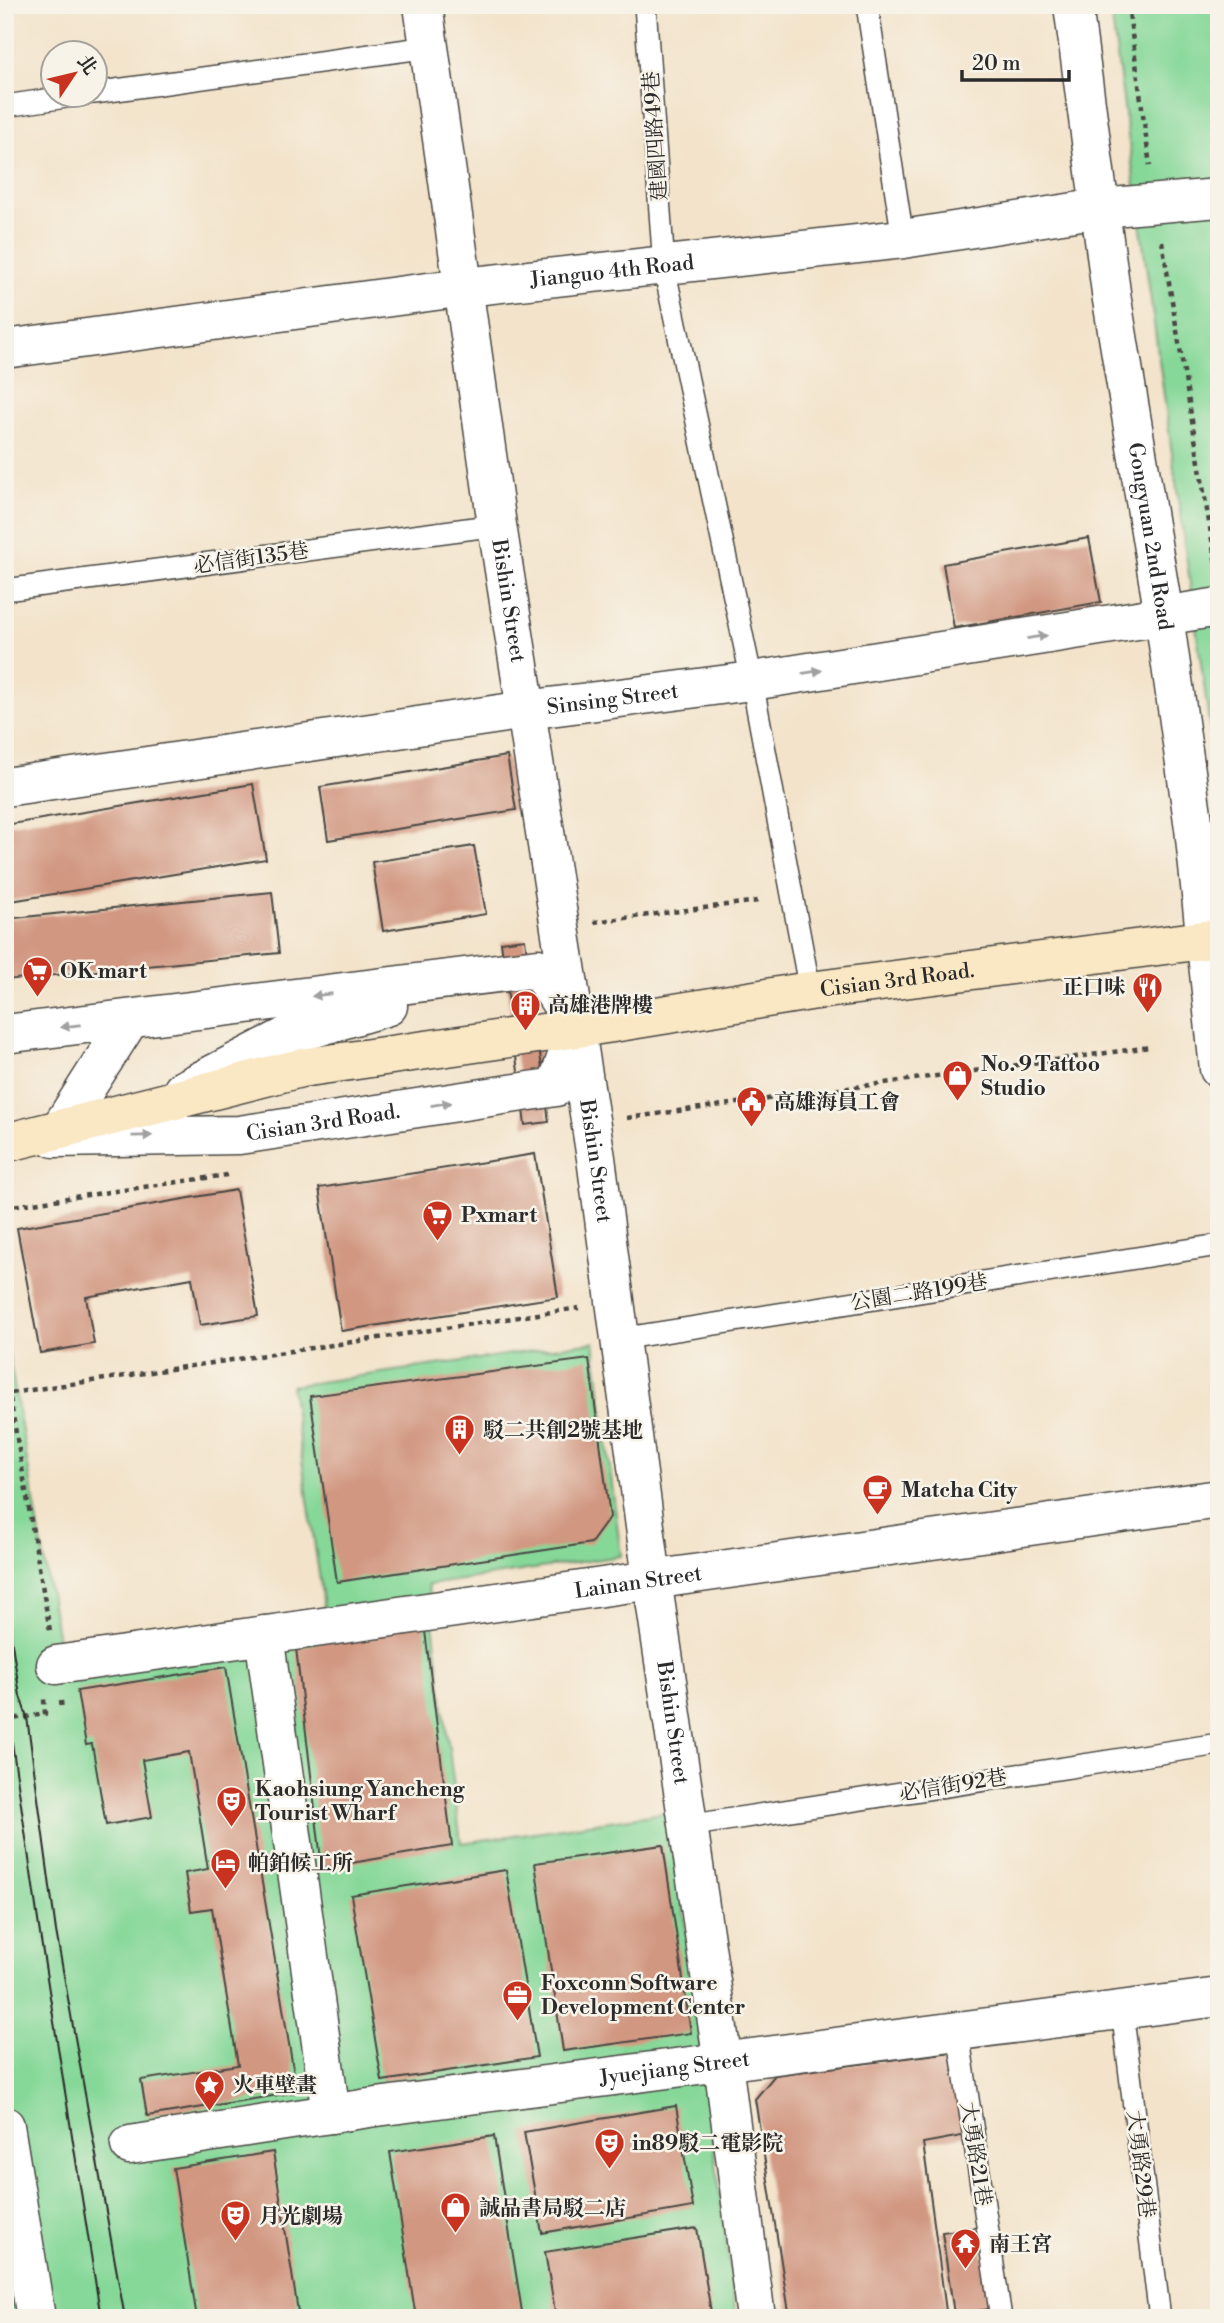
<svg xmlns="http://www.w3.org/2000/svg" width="1224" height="2323" viewBox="0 0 1224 2323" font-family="'Libre Bodoni','Noto Serif TC',serif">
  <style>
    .green { fill: #86d899; stroke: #588262; stroke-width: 2 }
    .building { fill: #d19781 }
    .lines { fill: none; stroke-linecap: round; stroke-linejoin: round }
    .lane-casing { stroke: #494743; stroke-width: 24 }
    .street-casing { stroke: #494743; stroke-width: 41 }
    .secondary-casing { stroke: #494743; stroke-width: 41 }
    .path { stroke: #494743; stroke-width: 4.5; stroke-dasharray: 5 5; stroke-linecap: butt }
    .lane { stroke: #fff; stroke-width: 21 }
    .street { stroke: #fff; stroke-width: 38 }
    .secondary { stroke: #fae7c3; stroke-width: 38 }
    .tram { stroke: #2b2b2b; stroke-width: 2 }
    .oneway { fill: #a0a0a0 }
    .labels { text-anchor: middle; stroke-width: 5; stroke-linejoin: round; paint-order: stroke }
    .street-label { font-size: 21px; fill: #2b2b2b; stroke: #f7f3e8 }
    .poi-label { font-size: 21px; font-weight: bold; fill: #2b2b2b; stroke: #f7f3e8; text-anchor: start }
  </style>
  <rect width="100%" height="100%" fill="#f7f3e8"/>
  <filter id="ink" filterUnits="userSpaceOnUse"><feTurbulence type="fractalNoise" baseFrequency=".0143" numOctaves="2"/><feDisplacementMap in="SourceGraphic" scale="14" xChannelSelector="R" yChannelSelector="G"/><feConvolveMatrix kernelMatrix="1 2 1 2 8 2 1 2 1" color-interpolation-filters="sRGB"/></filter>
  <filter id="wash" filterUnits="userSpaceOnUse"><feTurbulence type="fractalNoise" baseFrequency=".00686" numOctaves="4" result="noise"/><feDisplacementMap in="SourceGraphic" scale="28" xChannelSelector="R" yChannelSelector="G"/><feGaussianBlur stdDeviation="1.57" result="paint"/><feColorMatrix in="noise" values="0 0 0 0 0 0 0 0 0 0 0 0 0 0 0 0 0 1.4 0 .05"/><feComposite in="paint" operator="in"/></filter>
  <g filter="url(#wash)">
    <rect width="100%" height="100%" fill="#f3e3ca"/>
    <g class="green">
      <path d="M1110,5H1219V795L1213,750Z"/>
      <path d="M5,1333L61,1657L325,1614L291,1386L594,1342L621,1556L428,1585L461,1843L671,1812L736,2318H5Z"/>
    </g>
    <g id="blocks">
      <g class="building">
        <path d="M1089,538L1101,602L954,628L943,564Z"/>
        <path d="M507,756L516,810L328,840L320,787Z"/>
        <path d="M253,784L266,859L5,902V825Z"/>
        <path d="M474,846L486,914L383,931L372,862Z"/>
        <path d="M272,892L279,953L5,980V919Z"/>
        <path d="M525,939L549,1122L525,1125L501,942Z"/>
        <path d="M535,1154L558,1297L341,1331L319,1188Z"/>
        <path d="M236,1190L258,1316L200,1325L192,1278L86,1297L94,1344L40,1353L17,1228Z"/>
        <path d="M589,1359L610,1517L591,1543L337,1582L310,1396Z"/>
        <path d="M423,1615L452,1846L322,1868L296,1648Z"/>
        <path d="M226,1667L297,2092L147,2116L141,2080L238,2065L212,1908L191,1911L185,1873L208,1869L189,1752L142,1760L152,1817L106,1825L92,1744L86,1745L77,1691Z"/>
        <path d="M663,1845L691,2033L563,2051L535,1863Z"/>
        <path d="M506,1870L537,2057L382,2081L351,1895Z"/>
        <path d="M952,2052L967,2135L923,2143L947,2318H790L755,2099L775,2075Z"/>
        <path d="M676,2106L693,2207L542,2233L524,2132Z"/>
        <path d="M494,2136L523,2318H416L390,2152Z"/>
        <path d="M273,2152L299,2318H197L173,2168Z"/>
        <path d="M979,2227L991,2309L954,2314L942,2232Z"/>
        <path d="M697,2228L712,2318H556L545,2252Z"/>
      </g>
    </g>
  </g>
  <g filter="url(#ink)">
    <use href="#blocks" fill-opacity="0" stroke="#494743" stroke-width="2"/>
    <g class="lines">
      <defs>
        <g id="lane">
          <path d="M645,5L664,267L752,681L810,991"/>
          <path d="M867,5L903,239"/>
          <path d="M94,93L429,47"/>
          <path d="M5,106L87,94"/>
          <path d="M5,590L497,525"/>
          <path d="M619,1339L1219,1245"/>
          <path d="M687,1826L1219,1744"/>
          <path d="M1122,2010L1160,2318"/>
          <path d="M958,2032L1001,2318"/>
        </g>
        <g id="street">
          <path id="s1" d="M423,5L497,525L596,1158L652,1579L723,2063L756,2318"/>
          <path id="s2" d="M1073,5L1112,300L1164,616L1194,828L1219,1069"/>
          <path id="s3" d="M5,349L465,287L903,239L1100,208L1219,198"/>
          <path id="s4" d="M5,787L526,710L752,681L1219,607"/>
          <path d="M5,1034L538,968L568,1014"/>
          <path d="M183,1090L287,1036L388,1006"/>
          <path d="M60,1129L130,1019"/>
          <path id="s5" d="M54,1138L239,1135L556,1087L575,1033"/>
          <path d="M264,1635L331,2114"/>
          <path id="s6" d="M56,1665L1219,1499"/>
          <path d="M5,2126L36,2318"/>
          <path id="s7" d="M130,2145L369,2108L1219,1997"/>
        </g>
        <g id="secondary">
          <path id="s8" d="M5,1143L301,1068L613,1023L810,991L1219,938"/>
        </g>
      </defs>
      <use href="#lane" class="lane-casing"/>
      <use href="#street" class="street-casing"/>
      <use href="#secondary" class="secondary-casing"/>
      <g class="path">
        <path d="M1128,5L1150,166"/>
        <path d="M1162,241L1217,570"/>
        <path d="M594,922L758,901"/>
        <path d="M627,1118L1150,1047"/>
        <path d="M5,1207L227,1175"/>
        <path d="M5,1369L50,1631"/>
        <path d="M11,1393L579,1308"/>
        <path d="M61,1701L62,1711"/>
        <path d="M5,1720L45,1714L44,1699"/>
      </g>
      <use href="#lane" class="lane"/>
      <use href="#street" class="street"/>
      <use href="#secondary" class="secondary"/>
      <g class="tram">
        <path d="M5,1598L20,1696L27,1717L56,1931L125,2318"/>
        <path d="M5,1695L40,1934L101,2318"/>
      </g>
    </g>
    <defs><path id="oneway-solid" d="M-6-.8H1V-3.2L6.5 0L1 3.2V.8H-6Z" transform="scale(1.75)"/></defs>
    <g class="oneway">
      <use href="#oneway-solid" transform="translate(1037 637) rotate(-9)"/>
      <use href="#oneway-solid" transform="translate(812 672) rotate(-9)"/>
      <use href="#oneway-solid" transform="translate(322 995) rotate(173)"/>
      <use href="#oneway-solid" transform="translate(71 1026) rotate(173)"/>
      <use href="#oneway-solid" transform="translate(441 1104) rotate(-9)"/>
      <use href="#oneway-solid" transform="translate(142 1136) rotate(-1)"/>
    </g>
  </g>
  <defs>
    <symbol id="supermarket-pin" viewBox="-11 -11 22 30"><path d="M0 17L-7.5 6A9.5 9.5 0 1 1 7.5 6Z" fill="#c8321e" stroke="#f7f3e8"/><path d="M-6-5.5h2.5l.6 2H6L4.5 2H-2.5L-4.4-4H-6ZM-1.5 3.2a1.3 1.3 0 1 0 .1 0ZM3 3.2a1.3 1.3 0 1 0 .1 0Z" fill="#fff"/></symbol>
    <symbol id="restaurant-pin" viewBox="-11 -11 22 30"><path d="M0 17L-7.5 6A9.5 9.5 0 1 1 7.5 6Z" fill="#c8321e" stroke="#f7f3e8"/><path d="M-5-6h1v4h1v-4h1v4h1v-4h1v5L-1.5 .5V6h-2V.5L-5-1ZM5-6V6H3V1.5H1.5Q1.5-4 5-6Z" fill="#fff"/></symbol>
    <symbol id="building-pin" viewBox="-11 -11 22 30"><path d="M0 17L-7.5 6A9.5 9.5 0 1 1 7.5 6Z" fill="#c8321e" stroke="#f7f3e8"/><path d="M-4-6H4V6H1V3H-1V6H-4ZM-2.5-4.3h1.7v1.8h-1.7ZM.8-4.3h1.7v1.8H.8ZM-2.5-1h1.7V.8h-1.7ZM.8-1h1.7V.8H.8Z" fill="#fff"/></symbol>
    <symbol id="shop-pin" viewBox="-11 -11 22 30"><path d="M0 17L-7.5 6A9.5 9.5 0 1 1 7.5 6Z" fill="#c8321e" stroke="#f7f3e8"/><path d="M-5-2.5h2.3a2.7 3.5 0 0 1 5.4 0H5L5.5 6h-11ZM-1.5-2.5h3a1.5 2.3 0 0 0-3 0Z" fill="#fff"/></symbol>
    <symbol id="civic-pin" viewBox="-11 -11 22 30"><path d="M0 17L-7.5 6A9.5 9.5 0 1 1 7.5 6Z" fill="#c8321e" stroke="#f7f3e8"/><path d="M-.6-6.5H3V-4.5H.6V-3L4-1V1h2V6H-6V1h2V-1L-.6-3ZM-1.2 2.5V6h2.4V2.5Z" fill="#fff"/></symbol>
    <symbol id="cafe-pin" viewBox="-11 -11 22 30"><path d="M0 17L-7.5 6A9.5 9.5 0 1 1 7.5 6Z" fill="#c8321e" stroke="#f7f3e8"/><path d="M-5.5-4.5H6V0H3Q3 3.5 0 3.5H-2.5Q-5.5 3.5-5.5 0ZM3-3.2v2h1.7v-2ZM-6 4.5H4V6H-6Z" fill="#fff"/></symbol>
    <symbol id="theatre-pin" viewBox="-11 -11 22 30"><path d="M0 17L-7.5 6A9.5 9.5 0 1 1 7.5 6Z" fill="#c8321e" stroke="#f7f3e8"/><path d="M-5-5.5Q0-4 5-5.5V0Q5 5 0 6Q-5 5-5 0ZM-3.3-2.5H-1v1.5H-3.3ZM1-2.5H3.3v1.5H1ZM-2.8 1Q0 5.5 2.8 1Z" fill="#fff"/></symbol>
    <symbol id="hotel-pin" viewBox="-11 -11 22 30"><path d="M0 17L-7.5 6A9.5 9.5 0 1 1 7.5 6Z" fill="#c8321e" stroke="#f7f3e8"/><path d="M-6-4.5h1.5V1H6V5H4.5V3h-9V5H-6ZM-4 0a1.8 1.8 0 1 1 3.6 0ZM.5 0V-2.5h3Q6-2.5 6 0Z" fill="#fff"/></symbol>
    <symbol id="office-pin" viewBox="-11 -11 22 30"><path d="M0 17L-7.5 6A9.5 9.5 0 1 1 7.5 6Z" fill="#c8321e" stroke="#f7f3e8"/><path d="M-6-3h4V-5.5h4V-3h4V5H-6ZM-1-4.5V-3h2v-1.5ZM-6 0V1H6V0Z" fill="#fff"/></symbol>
    <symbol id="sight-pin" viewBox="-11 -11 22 30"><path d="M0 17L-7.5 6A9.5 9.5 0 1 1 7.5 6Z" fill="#c8321e" stroke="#f7f3e8"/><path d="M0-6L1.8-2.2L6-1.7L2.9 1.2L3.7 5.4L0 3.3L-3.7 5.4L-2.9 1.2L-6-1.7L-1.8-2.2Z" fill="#fff"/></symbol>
    <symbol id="temple-pin" viewBox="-11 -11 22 30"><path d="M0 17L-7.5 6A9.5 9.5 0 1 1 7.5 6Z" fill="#c8321e" stroke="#f7f3e8"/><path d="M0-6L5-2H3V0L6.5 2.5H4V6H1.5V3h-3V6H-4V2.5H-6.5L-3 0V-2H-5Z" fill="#fff"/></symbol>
  </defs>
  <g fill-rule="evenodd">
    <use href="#supermarket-pin" x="20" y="954" width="35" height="47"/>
    <use href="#restaurant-pin" x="1130" y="970" width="35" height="47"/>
    <use href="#building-pin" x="508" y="988" width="35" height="47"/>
    <use href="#shop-pin" x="940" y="1058" width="35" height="47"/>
    <use href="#civic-pin" x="734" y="1084" width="35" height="47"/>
    <use href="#supermarket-pin" x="420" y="1198" width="35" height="47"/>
    <use href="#building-pin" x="442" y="1412" width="35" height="47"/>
    <use href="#cafe-pin" x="860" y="1472" width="35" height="47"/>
    <use href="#theatre-pin" x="214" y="1784" width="35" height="47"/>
    <use href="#hotel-pin" x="208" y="1846" width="35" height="47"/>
    <use href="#office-pin" x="500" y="1978" width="35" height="47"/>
    <use href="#sight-pin" x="192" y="2068" width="35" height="47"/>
    <use href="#theatre-pin" x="592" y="2126" width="35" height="47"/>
    <use href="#shop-pin" x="438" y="2190" width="35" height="47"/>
    <use href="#theatre-pin" x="218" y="2198" width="35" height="47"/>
    <use href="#temple-pin" x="948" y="2226" width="35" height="47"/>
  </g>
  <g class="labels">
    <g class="street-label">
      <text transform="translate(655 136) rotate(-94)" y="7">建國四路49巷</text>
      <text dy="7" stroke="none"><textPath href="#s3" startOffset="612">Jianguo 4th Road</textPath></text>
      <text dy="7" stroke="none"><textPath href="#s2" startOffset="537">Gongyuan 2nd Road</textPath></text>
      <text transform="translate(251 558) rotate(-8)" y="7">必信街135巷</text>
      <text dy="7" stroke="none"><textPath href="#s1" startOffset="602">Bishin Street</textPath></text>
      <text dy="7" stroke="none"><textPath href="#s4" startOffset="614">Sinsing Street</textPath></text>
      <text dy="7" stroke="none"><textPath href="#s8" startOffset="908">Cisian 3rd Road.</textPath></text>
      <text dy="7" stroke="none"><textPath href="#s5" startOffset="270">Cisian 3rd Road.</textPath></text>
      <text dy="7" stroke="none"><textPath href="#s1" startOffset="1169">Bishin Street</textPath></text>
      <text transform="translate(919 1292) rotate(-9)" y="7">公園二路199巷</text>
      <text dy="7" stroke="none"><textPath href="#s6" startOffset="588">Lainan Street</textPath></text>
      <text dy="7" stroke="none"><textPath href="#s1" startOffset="1736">Bishin Street</textPath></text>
      <text transform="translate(953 1785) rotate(-9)" y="7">必信街92巷</text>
      <text dy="7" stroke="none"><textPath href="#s7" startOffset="550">Jyuejiang Street</textPath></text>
      <text transform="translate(976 2154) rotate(81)" y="7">大勇路21巷</text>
      <text transform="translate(1141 2164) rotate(83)" y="7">大勇路29巷</text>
    </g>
    <g class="poi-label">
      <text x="60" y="978">OK mart</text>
      <text x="1125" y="994" text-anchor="end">正口味</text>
      <text x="548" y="1012">高雄港牌樓</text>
      <text x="981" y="1071">No. 9 Tattoo<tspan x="981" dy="24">Studio</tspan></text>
      <text x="774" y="1109">高雄海員工會</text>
      <text x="461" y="1222">Pxmart</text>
      <text x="483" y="1437">駁二共創2號基地</text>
      <text x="901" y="1497">Matcha City</text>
      <text x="255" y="1796">Kaohsiung Yancheng<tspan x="255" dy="24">Tourist Wharf</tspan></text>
      <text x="248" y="1870">帕鉑候工所</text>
      <text x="541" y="1990">Foxconn Software<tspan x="541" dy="24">Development Center</tspan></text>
      <text x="233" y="2092">火車壁畫</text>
      <text x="632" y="2150">in89駁二電影院</text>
      <text x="479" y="2215">誠品書局駁二店</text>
      <text x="259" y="2223">月光劇場</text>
      <text x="989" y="2251">南王宮</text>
    </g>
  </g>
  <rect width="1224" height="2323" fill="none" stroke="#f7f3e8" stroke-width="28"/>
  <g transform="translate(74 74) rotate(55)"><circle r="33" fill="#f7f3e8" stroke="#a5a39c" stroke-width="2"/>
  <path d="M0-5L12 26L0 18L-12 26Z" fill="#c8321e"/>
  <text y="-10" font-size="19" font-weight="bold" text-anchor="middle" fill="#2b2b2b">北</text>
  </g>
  <path d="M962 70v10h107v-10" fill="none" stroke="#2b2b2b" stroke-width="3.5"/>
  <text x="972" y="70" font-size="21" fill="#2b2b2b" stroke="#f7f3e8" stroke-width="5" paint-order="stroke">20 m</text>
</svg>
